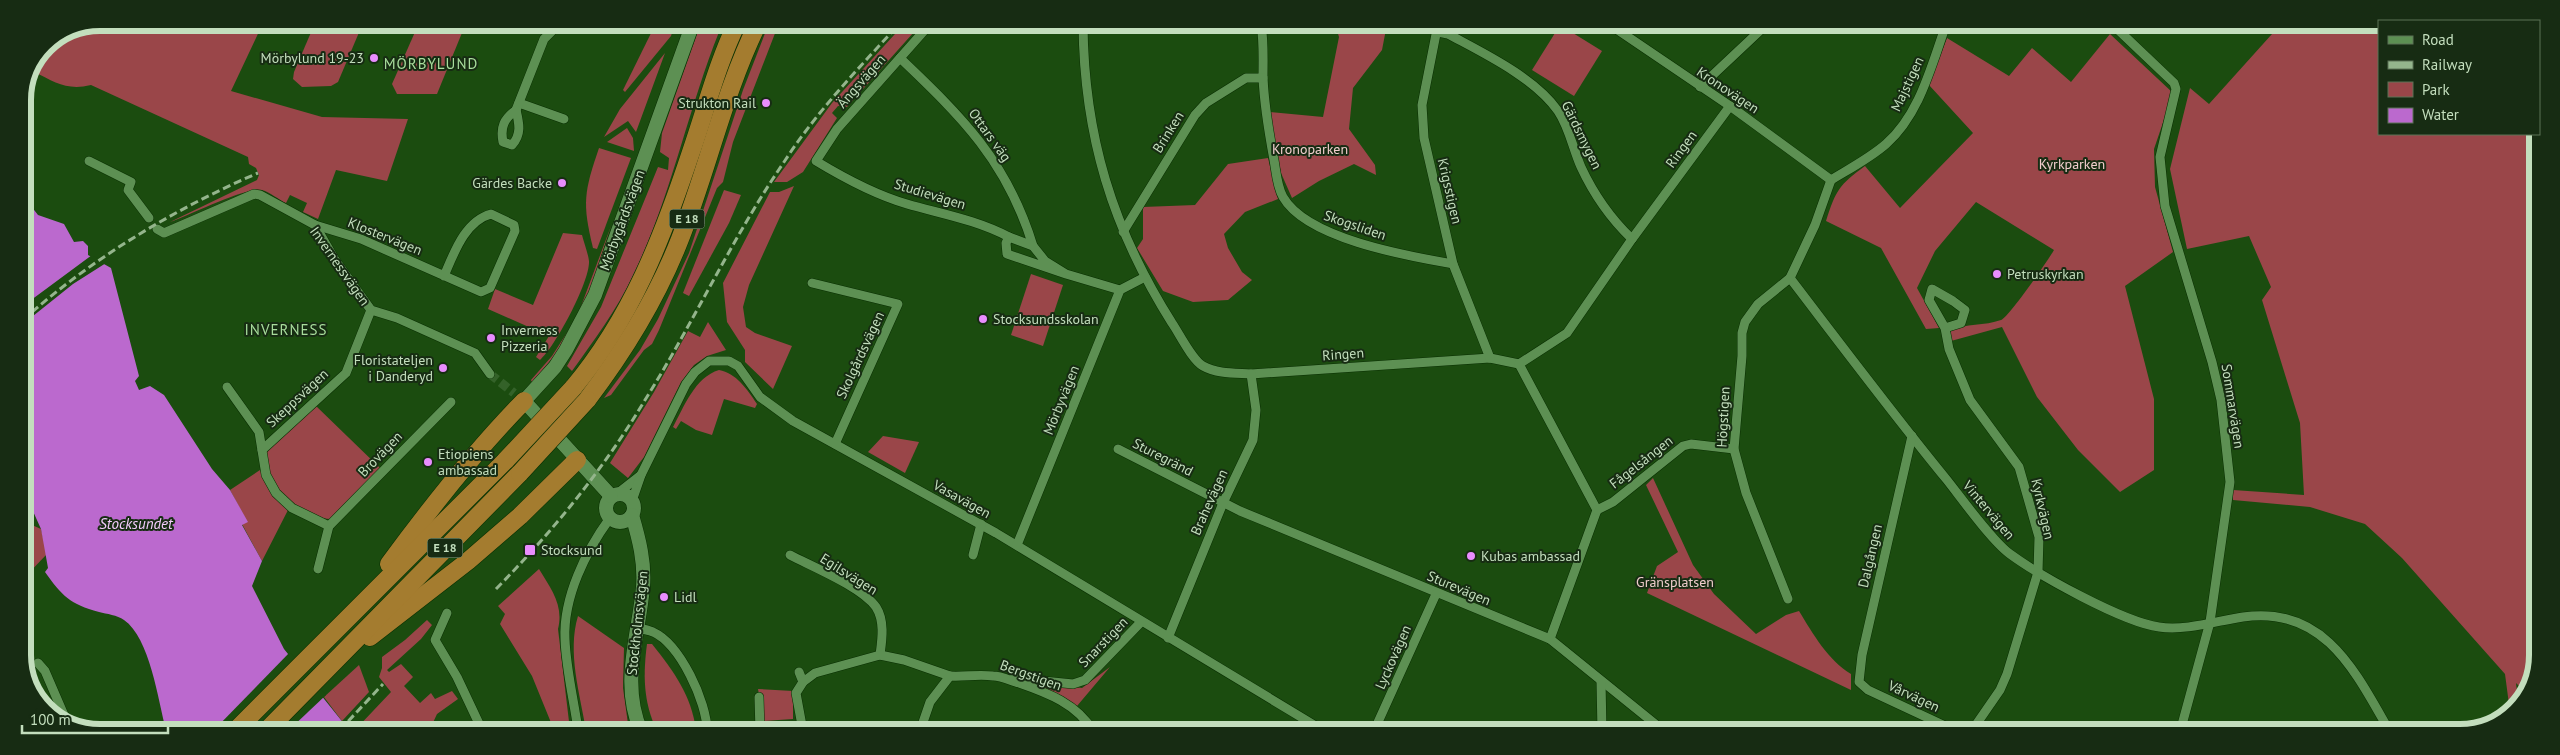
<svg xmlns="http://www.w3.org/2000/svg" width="2560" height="755" viewBox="0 0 2560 755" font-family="'PT Sans',sans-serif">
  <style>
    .green { fill: #9a4649 }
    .water { fill: #bb69ce }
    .pier { fill: #1b4c0f }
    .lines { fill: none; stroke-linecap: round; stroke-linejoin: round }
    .street-tunnel { stroke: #346229; stroke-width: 9; stroke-dasharray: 9 4.5; stroke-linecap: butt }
    .street-casing { stroke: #092f02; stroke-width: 10 }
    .secondary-casing { stroke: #092f02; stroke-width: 15 }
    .highway-casing { stroke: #092f02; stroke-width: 19 }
    .street { stroke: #5d9053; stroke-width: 9 }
    .secondary { stroke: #5d9053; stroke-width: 14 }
    .highway { stroke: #a47c2f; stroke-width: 18 }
    .rail { stroke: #94b58c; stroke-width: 3; stroke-dasharray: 8 4; stroke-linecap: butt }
    .highway-bridge-casing { stroke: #092f02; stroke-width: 19; stroke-linecap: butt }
    .highway-bridge { stroke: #a47c2f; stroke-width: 18 }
    .poi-dot { fill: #e98dfe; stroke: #172c13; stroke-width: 2 }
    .labels { text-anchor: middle; stroke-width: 4; stroke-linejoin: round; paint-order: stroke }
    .shield { fill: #172c13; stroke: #8fa98a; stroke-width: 1 }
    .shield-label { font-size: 12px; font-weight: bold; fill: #c3debd }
    .poi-label { font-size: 14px; fill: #c3debd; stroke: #172c13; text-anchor: start }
    .street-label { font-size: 14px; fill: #c3debd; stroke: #172c13 }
    .park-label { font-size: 14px; fill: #f0cdcc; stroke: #172c13 }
    .neighbourhood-label { font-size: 15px; letter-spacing: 1px; fill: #a8dd9c; stroke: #172c13 }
    .water-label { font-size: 15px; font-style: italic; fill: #f4ccfd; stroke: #172c13 }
    .rim { fill: none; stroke: #c3debd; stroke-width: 6 }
  </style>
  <rect width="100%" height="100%" fill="#1b4c0f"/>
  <g class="green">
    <path d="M101,23H263L231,91L322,117L408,119L387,181L336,170L318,219L303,212L307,203L290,195L286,203C279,200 270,192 262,190C245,187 190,215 170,222L257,180L259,175L256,168L249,164L248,157L91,85C67,91 55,82 34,72L46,45Z"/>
    <path d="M315,23H363L338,82L331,86L302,87L293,79L294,72Z"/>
    <path d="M419,23H466L437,94H397L392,84Z"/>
    <path d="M656,23H675L671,36L625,92L623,90Z"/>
    <path d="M701,23H720L718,28L719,32C687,112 671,198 633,275C617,310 594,340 572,371L567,366L601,307L658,167L668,170L669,158L660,152L662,133Z"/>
    <path d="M769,23H779L733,142L723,182L717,188L659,330L652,344L644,350L611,395L604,398L640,350L658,319L689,253L743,90Z"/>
    <path d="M905,23H922L847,107L838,106L832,113L837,118L803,172L787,182H774L832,103Z"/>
    <path d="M1335,24H1387L1382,50L1353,88L1349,129L1375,165L1376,175L1354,164L1319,181L1292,198L1281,173L1269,112L1323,117L1339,37Z"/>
    <path d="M1560,25L1602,51L1574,96L1532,70Z"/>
    <path d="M2262,25H2379V134H2537L2535,674L2524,691L2516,683L2518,700L2510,712L2505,674L2402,558L2365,524L2310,507L2233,500V490L2304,495L2300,423L2262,300L2271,287L2249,236L2187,249L2170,169L2190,88L2209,104L2272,34Z"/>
    <path d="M2110,34L2173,93L2154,149L2155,187L2173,252L2125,286L2154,399V470L2120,492L2078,450L2037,397L2002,327L1951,341V331C1965,323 1985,326 2001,320C2008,318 2049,259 2054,250L1976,202L1935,251L1917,288L1939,328L1926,329L1881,248L1826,221C1836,190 1839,185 1865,166L1900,208L1973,133L1929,85L1947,38L2009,76L2032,48L2071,82Z"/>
    <path d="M665,53L636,132L628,121L604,137L620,109Z"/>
    <path d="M627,128L633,138L634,151L607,142Z"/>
    <path d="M599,148L631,158L597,249L593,248C582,203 584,192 599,148Z"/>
    <path d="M1268,158L1278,199L1245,212L1224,234L1228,248L1242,272L1252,280L1228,300L1193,302L1163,291L1137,248L1143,239V207L1195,205L1228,164Z"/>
    <path d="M794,186L749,285L743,307L746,327L755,333L792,346L773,389L745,362V350L727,322L723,283L770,192H779Z"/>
    <path d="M724,190L741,195L729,223L689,296L683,293Z"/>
    <path d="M611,226L589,293L555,355L532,382L531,380L552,356L568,331L580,309Z"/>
    <path d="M563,233L582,235C584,243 588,253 589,261C590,282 555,347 540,360L536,357L549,336L488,309L495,289L533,305Z"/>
    <path d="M1031,274L1063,285L1043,346L1011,335Z"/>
    <path d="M708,322L726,350L707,356L694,365L681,382L644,457L628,478L610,463L654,392L688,331L700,337Z"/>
    <path d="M719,370C736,373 747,389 757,404L755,408L724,399L712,435L696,430L681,421L676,429L673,427C684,407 695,377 719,370Z"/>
    <path d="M316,406L380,468L330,519C307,519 256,481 266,454C274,434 300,419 316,406Z"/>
    <path d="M883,436L919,442L905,473L868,452Z"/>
    <path d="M260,470L271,491L288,510L262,561L242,524L247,522L230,490Z"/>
    <path d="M1653,478L1693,565L1714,594L1756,634L1786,615L1799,611C1813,634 1828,660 1851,674V690L1647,593L1657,566L1678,552L1646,485Z"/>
    <path d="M23,521L41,529L47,554L23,579Z"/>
    <path d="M539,569C551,589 564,605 558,629L570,730H554L532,676L500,624L505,614L498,606Z"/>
    <path d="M578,616L624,648L623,688L629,731L586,730C580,694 567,652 578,616Z"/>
    <path d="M427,620L432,625L421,639L387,670L389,672L401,664L413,677L404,686L420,703L431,693L435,699L452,691L458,699L437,714L431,727L434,730H355L391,692L379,677L382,668V657L405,640Z"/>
    <path d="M647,644H652C673,670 692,696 696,731H657C643,702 643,674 647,644Z"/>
    <path d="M359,665L369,692L342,721L324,697Z"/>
    <path d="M1110,667L1077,706L1041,687L1015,680L1082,688Z"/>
    <path d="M758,689L793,691V719L764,721Z"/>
  </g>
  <path class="water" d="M23,181L34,198L31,206L38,215L64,224L74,242L83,241L88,246V255L111,268L139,376L135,381L139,390L150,386L164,395L212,469L230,490L248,522L242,525L262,561L252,586L284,649L349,730H166C158,700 150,638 124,620C117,615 107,614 99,612C70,604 62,596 45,572L48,568L41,529L23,489Z"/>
  <g class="pier">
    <path d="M92,255L106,263L73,284L23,324V306Z"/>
    <path d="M290,652L326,695L289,730H214Z"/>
  </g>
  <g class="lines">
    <path class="street-tunnel" d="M490,374L514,393"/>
    <defs>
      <g id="street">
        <path d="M931,23L837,129L816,161C844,178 876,195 907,204C942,214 977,220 1009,237"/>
        <path d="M1083,24C1084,135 1112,228 1172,323C1179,333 1192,360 1203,366C1217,374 1235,373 1251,374L1490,358L1519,364L1567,333L1632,239L1730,106"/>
        <path d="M1261,24C1264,42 1263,59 1263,77C1264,104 1269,133 1274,160C1276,171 1277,187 1283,197C1307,239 1408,256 1453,264"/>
        <path d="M1438,24L1422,105L1424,138L1453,264L1490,358"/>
        <path d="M1609,24L1730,106L1831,180"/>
        <path d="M2113,25L2174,83L2176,89L2160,157L2165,206L2212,362L2221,400L2230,482L2210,622L2180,732"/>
        <path d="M1438,32L1448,34C1483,53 1534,77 1558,111C1569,127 1573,149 1581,167C1594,195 1610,218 1632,239"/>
        <path d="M900,58C962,117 1007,161 1033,246"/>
        <path d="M1700,87L1767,24"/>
        <path d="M519,103L564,119"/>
        <path d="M516,110L544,39L560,23"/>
        <path d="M516,110C519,123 522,134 512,145L503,142C500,127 504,119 516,110Z"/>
        <path d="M89,161L131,182L128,190L149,218"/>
        <path d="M1831,180L1815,225L1790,278C1842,346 1893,414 1947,480C1962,499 1992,541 2010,554C2040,576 2123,622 2159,627C2186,631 2216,621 2243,617C2325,605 2356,673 2390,732"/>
        <path d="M1831,180C1849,169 1870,158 1886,144C1920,114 1931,66 1946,25"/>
        <path d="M315,225L361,239L481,292L490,288L515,231L514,225L491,214C465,221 454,253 444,276"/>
        <path d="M157,229L164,233L254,194L260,195L315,225L335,260L371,310L397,318L475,353L490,374"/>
        <path d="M1123,232L1195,115L1206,103L1246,78H1263"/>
        <path d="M1066,274L1007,254L1006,243L1009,237L1033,246L1045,261L1066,274L1120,290"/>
        <path d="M812,283L898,304L835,444"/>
        <path d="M1945,328L1929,300L1932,289L1953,301L1965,310L1961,323L1945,328L1949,349L1970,400L2019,467L2039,537L2038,572L2007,674L2000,690L1971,732"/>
        <path d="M1519,364L1597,510L1550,639"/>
        <path d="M227,387L259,432L266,475L276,493L292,508L329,526"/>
        <path d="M1912,436L1862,655L1859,682L1868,690L1958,732"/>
        <path d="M1118,449L1240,511L1550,639L1665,732"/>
        <path d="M262,450L346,373L371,310"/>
        <path d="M618,493L641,475"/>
        <path d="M632,501L641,475L686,384L695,372L709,361H729L738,366L760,397L793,421L996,533L1324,731"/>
        <path d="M1597,510L1613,502L1683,446L1691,444L1734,449"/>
        <path d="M1017,545L1120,290L1145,277"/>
        <path d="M790,555C813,567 862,587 876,607C885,621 882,640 880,655"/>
        <path d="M973,555L981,524"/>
        <path d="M318,569L329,526L451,402"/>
        <path d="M1788,599L1746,493L1734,449L1742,356V333L1745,322L1758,304L1790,278"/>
        <path d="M447,613L435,640L457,677L482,730"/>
        <path d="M638,628C643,629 648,630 653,632C680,644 707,702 707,731"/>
        <path d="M1168,638L1223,503L1253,440L1256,410L1251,374"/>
        <path d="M38,663L45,671L67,722"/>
        <path d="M799,672L803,682"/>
        <path d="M1014,678L1073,684L1085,680L1141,622"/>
        <path d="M1601,681L1602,732"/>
        <path d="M759,697L760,731"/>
        <path d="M578,730C574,701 566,669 565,639C563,597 586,551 610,518"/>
        <path d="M803,731L796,693L803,682L815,673L880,655L904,660L950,676"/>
        <path d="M920,731L930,702L950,676C964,677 978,674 993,676C1002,676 1011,681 1019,683C1048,693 1077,704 1093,731"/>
        <path d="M1374,731L1436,594"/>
      </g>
      <g id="secondary">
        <circle cx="620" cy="508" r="14"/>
        <path d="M611,496L524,401L555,367L566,350L595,295L693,23"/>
        <path d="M632,515C639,539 645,562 643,587C639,634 620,684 641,731"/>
      </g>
      <g id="highway">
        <path d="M573,388C632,317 662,239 691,152C706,109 717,64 737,23"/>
        <path d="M587,400C625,350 657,298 680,239C708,168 724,92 758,23"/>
        <path d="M389,564C431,507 474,452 524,401"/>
        <path d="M370,637L468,561L520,516L577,460"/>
        <path d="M236,730L506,460"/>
        <path d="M267,730L520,473"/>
      </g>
    </defs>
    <use href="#street" class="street-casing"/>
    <use href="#secondary" class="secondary-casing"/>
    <use href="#highway" class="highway-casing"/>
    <use href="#street" class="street"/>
    <use href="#secondary" class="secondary"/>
    <use href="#highway" class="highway"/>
    <g class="rail">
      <path d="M23,320C91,259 174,209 258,173"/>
      <path d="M496,589C553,531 603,470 645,400C694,322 732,238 784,162C817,111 859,68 900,23"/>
      <path d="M340,730L383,684"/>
    </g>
    <defs>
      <g id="highway-bridge">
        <path d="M506,460L573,388"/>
        <path d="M520,473L587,400"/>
      </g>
    </defs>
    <use href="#highway-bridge" class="highway-bridge-casing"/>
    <use href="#highway-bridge" class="highway-bridge"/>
  </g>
  <g class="poi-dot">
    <circle cx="374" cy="58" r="5"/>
    <circle cx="766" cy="103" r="5"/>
    <circle cx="562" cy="183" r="5"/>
    <circle cx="1997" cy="274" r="5"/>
    <circle cx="983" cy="319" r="5"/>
    <circle cx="491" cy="338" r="5"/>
    <circle cx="443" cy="368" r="5"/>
    <circle cx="428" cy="462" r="5"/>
    <rect x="524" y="544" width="12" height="12" rx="2.5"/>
    <circle cx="1471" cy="556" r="5"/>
    <circle cx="664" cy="597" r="5"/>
  </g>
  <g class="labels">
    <g class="shield">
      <rect x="669.5" y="209.5" width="35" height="19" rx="4"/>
      <rect x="427.5" y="538.5" width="35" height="19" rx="4"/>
    </g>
    <g class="shield-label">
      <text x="687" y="223">E 18</text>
      <text x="445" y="552">E 18</text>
    </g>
    <g class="poi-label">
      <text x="364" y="63" text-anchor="end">Mörbylund 19-23</text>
      <text x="756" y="108" text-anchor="end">Strukton Rail</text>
      <text x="552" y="188" text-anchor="end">Gärdes Backe</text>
      <text x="2007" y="279">Petruskyrkan</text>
      <text x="993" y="324">Stocksundsskolan</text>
      <text x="501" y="335">Inverness<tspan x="501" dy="16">Pizzeria</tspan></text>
      <text x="433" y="365" text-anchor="end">Floristateljen<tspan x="433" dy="16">i Danderyd</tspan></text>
      <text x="438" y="459">Etiopiens<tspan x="438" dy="16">ambassad</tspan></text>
      <text x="541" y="555">Stocksund</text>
      <text x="1481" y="561">Kubas ambassad</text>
      <text x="674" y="602">Lidl</text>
    </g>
    <g class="street-label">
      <text transform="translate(861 81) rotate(-49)" y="5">Ängsvägen</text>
      <text transform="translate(1907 84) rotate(-65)" y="5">Majstigen</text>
      <text transform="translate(1728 90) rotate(34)" y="5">Kronovägen</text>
      <text transform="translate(1168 132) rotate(-58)" y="5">Brinken</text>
      <text transform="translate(990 135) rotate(54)" y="5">Ottars väg</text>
      <text transform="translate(1582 135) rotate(64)" y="5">Gärdsmygen</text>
      <text transform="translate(1681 149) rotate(-54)" y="5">Ringen</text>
      <text transform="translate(1450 191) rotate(77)" y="5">Krigsstigen</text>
      <text transform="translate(930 194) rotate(17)" y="5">Studievägen</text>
      <text transform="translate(622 220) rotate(-70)" y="5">Mörbygårdsvägen</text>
      <text transform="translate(1355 225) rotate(19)" y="5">Skogsliden</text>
      <text transform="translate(385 236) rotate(22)" y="5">Klostervägen</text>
      <text transform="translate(340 266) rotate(55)" y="5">Invernessvägen</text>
      <text transform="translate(1343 354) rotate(-4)" y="5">Ringen</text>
      <text transform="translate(860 355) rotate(-65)" y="5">Skolgårdsvägen</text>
      <text transform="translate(297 398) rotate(-43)" y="5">Skeppsvägen</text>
      <text transform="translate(1061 400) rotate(-68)" y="5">Mörbyvägen</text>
      <text transform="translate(2233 406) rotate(81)" y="5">Sommarvägen</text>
      <text transform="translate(1723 417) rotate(-87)" y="5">Högstigen</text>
      <text transform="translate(380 454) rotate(-46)" y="5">Brovägen</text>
      <text transform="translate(1163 457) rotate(27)" y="5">Sturegränd</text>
      <text transform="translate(1641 462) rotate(-38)" y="5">Fågelsången</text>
      <text transform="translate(962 499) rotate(29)" y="5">Vasavägen</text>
      <text transform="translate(1209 502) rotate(-66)" y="5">Brahevägen</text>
      <text transform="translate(2043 509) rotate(77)" y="5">Kyrkvägen</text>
      <text transform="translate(1989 510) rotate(50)" y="5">Vintervägen</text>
      <text transform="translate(1870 556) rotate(-77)" y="5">Dalgången</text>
      <text transform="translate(849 574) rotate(32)" y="5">Egilsvägen</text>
      <text transform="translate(1459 588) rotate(23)" y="5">Sturevägen</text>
      <text transform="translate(637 623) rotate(-84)" y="5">Stockholmsvägen</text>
      <text transform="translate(1103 642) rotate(-46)" y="5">Snarstigen</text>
      <text transform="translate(1393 657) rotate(-66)" y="5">Lyckovägen</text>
      <text transform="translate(1031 675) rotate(20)" y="5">Bergstigen</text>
      <text transform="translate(1914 696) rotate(25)" y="5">Vårvägen</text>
    </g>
    <g class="park-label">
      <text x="1310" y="154">Kronoparken</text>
      <text x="2072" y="169">Kyrkparken</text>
      <text x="1675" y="587">Gränsplatsen</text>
    </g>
    <g class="neighbourhood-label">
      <text x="431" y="69">MÖRBYLUND</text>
      <text x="286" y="335">INVERNESS</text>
    </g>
    <g class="water-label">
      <text x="136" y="529">Stocksundet</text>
    </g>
  </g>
  <path d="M0 0H2560V755H0ZM100 31H2460A69 69 0 0 1 2529 100V655A69 69 0 0 1 2460 724H100A69 69 0 0 1 31 655V100A69 69 0 0 1 100 31Z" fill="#172c13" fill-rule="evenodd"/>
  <path class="rim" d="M100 31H2460A69 69 0 0 1 2529 100V655A69 69 0 0 1 2460 724H100A69 69 0 0 1 31 655V100A69 69 0 0 1 100 31Z"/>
  <rect x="2378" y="20" width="162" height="115" fill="#172c13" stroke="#5c7357"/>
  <rect x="2388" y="36" width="25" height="8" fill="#5d9053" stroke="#5c7357"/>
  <text x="2422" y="45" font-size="15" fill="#c3debd">Road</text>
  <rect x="2388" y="61" width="25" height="8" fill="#94b58c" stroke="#5c7357"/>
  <text x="2422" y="70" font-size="15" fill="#c3debd">Railway</text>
  <rect x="2388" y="82" width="25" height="15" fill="#9a4649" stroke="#5c7357"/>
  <text x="2422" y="95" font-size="15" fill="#c3debd">Park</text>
  <rect x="2388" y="108" width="25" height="15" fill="#bb69ce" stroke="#5c7357"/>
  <text x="2422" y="120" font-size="15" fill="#c3debd">Water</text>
  <path d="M22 725v8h146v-8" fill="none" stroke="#c3debd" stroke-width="2.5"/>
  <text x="30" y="725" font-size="15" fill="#c3debd" stroke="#172c13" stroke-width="4" paint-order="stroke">100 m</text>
</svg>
